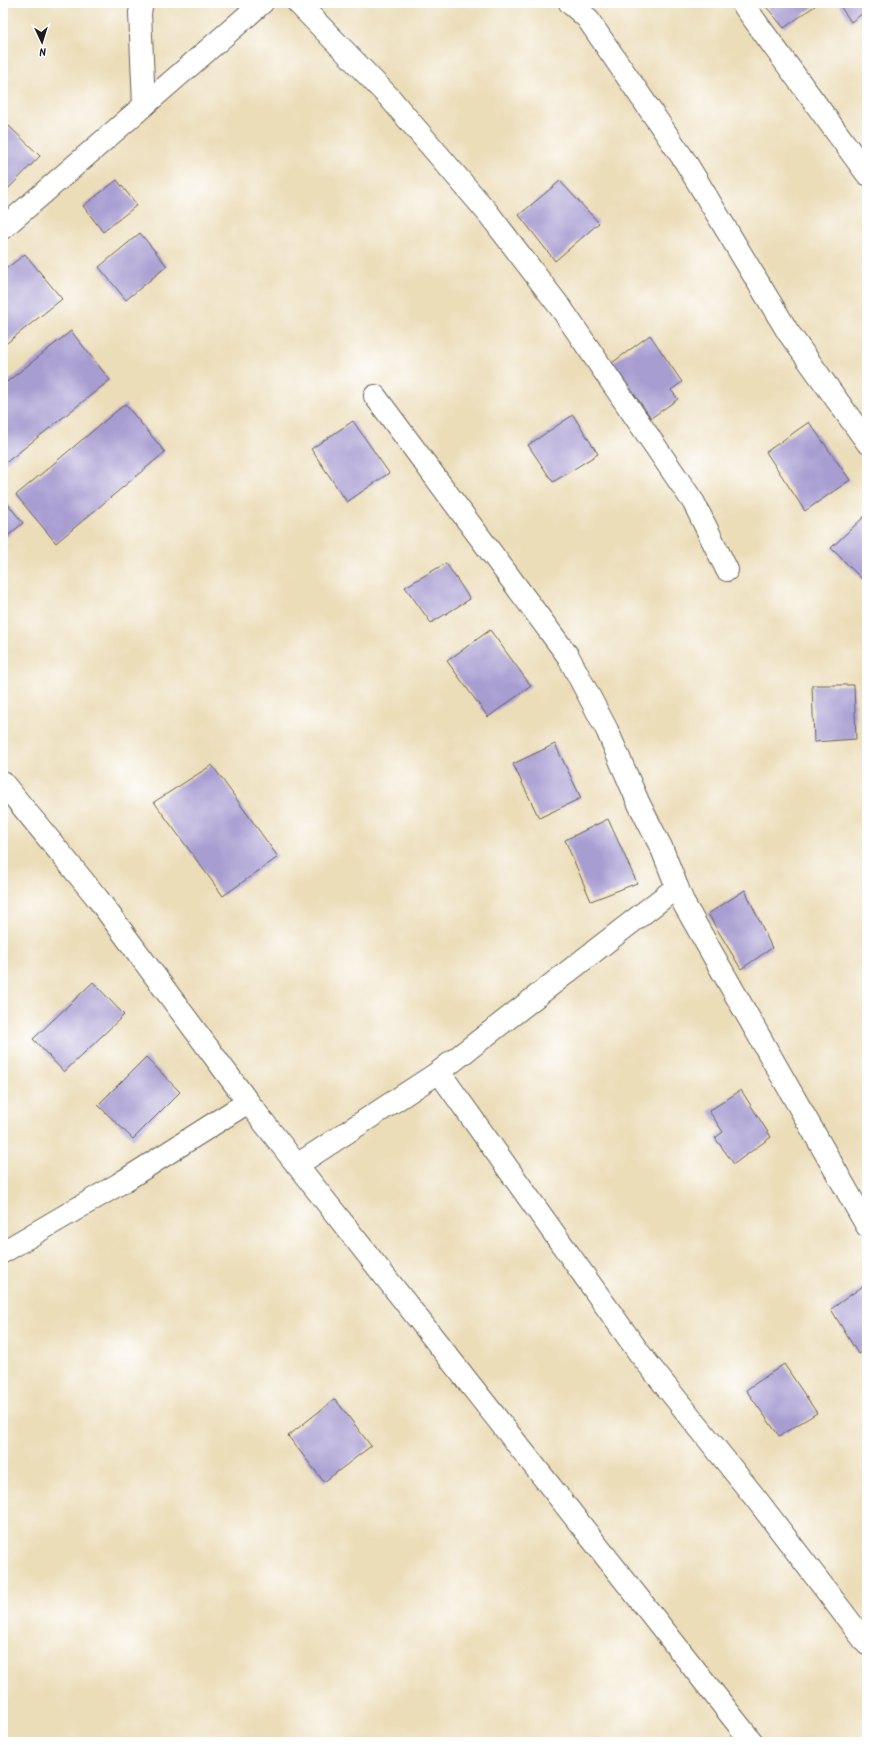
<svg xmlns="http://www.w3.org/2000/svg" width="870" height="1745" viewBox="0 0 870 1745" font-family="Kalam,sans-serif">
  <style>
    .building { fill: #a89dd1 }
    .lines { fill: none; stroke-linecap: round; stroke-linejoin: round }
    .street-casing { stroke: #656053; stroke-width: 24 }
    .secondary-casing { stroke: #656053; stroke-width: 24 }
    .street { stroke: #fff; stroke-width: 22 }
    .secondary { stroke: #fff; stroke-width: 22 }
  </style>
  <rect width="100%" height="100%" fill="#fff"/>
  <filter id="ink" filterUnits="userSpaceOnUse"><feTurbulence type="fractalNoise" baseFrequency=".025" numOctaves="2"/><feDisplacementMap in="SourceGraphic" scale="8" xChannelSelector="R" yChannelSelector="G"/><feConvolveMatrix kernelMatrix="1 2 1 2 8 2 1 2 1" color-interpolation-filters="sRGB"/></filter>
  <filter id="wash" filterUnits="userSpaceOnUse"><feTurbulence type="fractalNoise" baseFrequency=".012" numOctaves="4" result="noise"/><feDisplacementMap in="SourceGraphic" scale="16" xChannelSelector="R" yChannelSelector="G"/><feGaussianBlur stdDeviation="0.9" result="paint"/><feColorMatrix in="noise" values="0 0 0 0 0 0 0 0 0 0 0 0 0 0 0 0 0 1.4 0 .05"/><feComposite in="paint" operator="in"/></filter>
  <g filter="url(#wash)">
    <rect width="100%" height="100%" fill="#ecddb9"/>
    <g id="blocks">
      <g class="building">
        <path d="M763,3H814L816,5L784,28Z"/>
        <path d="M838,3H867V10L851,22Z"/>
        <path d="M9,126L40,156L5,192L3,191V133Z"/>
        <path d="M117,180L137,205L103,232L83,206Z"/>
        <path d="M560,181L599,223L555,261L519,215Z"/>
        <path d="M140,233L167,266L126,300L99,267Z"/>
        <path d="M25,254L62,299L3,346V271Z"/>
        <path d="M71,331L110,380L3,465V385Z"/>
        <path d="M650,335L682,382L671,390L678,399L651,418L612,363Z"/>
        <path d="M125,404L165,452L56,543L16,495Z"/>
        <path d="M573,415L598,454L553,482L528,445Z"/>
        <path d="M353,421L389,473L347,502L311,449Z"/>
        <path d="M809,422L850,480L805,511L766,452Z"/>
        <path d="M3,498L23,523L3,540Z"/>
        <path d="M867,514V579L864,581L831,548Z"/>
        <path d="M446,563L470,599L431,623L405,587Z"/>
        <path d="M490,630L531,686L488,717L447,661Z"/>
        <path d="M812,685H854L856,739L814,742Z"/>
        <path d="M555,744L581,798L539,818L513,764Z"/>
        <path d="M212,765L278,857L223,896L154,802Z"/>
        <path d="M608,819L637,883L591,901L565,840Z"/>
        <path d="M745,890L772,948L741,969L708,914Z"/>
        <path d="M93,982L124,1015L64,1072L33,1039Z"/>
        <path d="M146,1057L180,1092L133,1139L98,1105Z"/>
        <path d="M741,1090L771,1137L734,1164L715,1138L723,1132L709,1111Z"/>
        <path d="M863,1286L867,1292V1349L858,1354L831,1309Z"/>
        <path d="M784,1364L817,1413L779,1436L746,1390Z"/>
        <path d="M335,1399L371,1446L324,1482L288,1436Z"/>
      </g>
    </g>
  </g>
  <g filter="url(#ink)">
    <use href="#blocks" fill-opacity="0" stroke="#656053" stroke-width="1"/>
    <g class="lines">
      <defs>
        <g id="street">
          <path d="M142,3L140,13L144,105"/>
          <path d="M298,3L389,97L488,213L563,311L694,503L727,570"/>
          <path d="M570,3L587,18L685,161L788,332L867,442"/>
          <path d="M742,3L867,174"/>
          <path d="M3,228L262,3"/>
          <path d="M375,396L568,656L607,730L639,804L662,849L677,887"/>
          <path d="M439,1072L640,1354L757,1500L867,1644"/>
          <path d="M297,1165L439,1072L677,887L684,904L867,1226"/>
          <path d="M3,1252L119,1184L248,1102"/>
        </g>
        <path id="secondary" d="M3,783L98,899L248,1102L297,1165L752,1742"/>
      </defs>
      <use href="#street" class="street-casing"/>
      <use href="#secondary" class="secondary-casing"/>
      <use href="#street" class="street"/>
      <use href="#secondary" class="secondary"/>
    </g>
  </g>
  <rect width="870" height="1745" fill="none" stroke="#fff" stroke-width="16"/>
  <g transform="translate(42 42) rotate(176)" stroke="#ffffff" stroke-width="3" paint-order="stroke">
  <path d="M0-3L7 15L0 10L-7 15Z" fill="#1c1c1c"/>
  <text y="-6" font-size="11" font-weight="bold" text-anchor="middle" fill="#1c1c1c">N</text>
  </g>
</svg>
